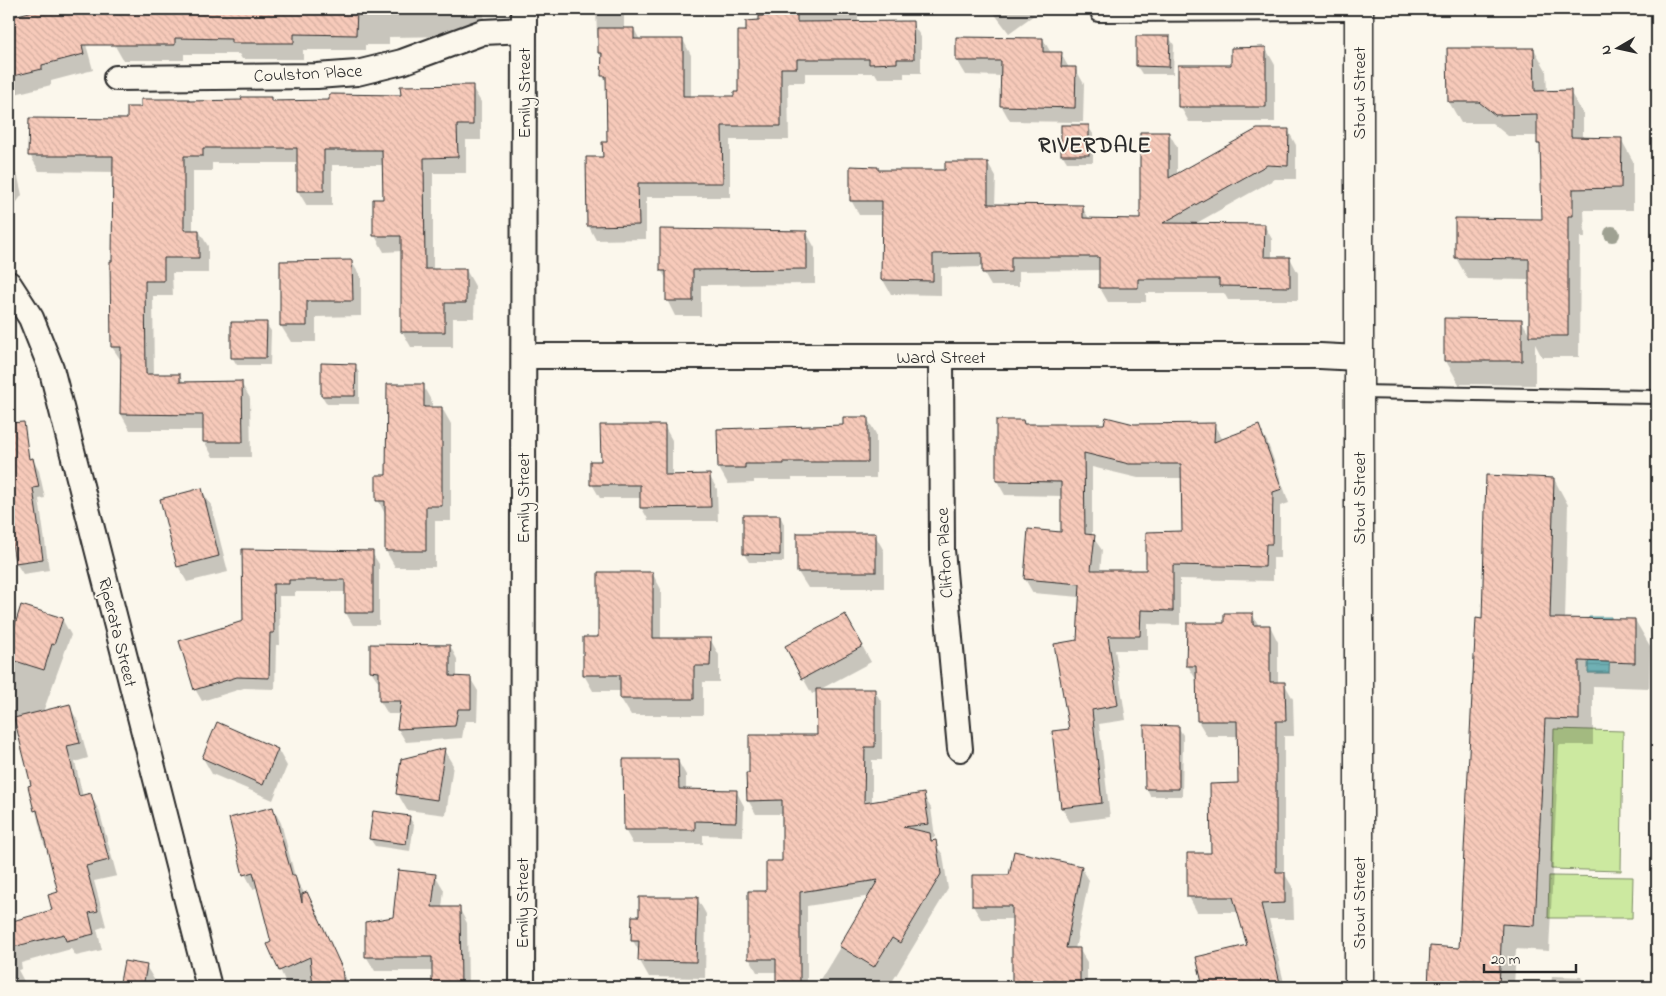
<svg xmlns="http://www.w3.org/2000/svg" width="1666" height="996" viewBox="0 0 1666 996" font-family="'Indie Flower',sans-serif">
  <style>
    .green { fill: #cce9a0; stroke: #7c8a66 }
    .water { fill: url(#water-rules); stroke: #659699 }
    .shadow { fill: #0003; fill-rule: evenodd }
    .building { fill: url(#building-back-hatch); stroke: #2b2b2b; fill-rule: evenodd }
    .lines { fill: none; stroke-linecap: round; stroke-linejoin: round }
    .service-casing { stroke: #2b2b2b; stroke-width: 16 }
    .minor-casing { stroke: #2b2b2b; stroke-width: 28 }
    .tertiary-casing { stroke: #2b2b2b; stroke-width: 31 }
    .service { stroke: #fbf7ec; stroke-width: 12 }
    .minor { stroke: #fbf7ec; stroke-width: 24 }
    .tertiary { stroke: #fbf7ec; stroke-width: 28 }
    .tree { fill: #9fa192 }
    .labels { text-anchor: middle; stroke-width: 4; stroke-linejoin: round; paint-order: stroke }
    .street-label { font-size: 18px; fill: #2b2b2b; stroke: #fbf7ec }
    .district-label { font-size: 22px; font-weight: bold; letter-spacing: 1px; fill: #2b2b2b; stroke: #fbf7ec }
  </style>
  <defs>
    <pattern id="water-rules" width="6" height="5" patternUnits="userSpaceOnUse" patternTransform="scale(1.25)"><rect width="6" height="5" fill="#8bdde2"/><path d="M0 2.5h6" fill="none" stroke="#78bec2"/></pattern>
    <pattern id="building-back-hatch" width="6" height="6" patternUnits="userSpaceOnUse" patternTransform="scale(1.25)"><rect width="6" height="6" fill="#f7caba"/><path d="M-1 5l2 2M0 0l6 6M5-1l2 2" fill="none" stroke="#d4aea0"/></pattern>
  </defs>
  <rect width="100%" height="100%" fill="#fbf7ec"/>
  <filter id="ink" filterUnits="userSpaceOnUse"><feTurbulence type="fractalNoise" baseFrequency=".02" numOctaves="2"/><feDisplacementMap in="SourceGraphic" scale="10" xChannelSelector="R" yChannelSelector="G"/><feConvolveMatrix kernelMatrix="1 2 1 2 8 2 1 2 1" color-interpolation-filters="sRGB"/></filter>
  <g filter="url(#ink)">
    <g class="green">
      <path d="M1554,729L1623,731L1621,871L1551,869Z"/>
      <path d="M1549,876L1633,877L1632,918H1548Z"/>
    </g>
    <path class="water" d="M1589,617H1611L1609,673H1588Z"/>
    <g class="shadow">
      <path d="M47,9H73L79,19L93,70L51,81V85L11,95L9,92V19Z"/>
      <path d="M114,9H484V29H456L455,36L389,37V45H365V50H303V59H242L239,54H184V60H123L114,44Z"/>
      <path d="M596,9H624V29H634L640,40H683L691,55V97H736L740,94L748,32L760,22V9H858V23H912L921,37V73H904V78H878L875,73H805V82H788L789,140H730V197H646V239L596,240L588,225L608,143L607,83L603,76V59L599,53V40L597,35Z"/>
      <path d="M991,9H1041V10L1009,33Z"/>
      <path d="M1169,37L1174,45L1173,74H1142L1137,66Z"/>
      <path d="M1043,39L1051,53L1061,54L1069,68H1075L1084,84L1083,122L1010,121L1001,105L1002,76L966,75L957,60Z"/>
      <path d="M1266,49L1275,65V122H1189L1180,106L1232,66Z"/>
      <path d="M1534,49L1546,70L1547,92H1570L1583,113V138L1621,139L1633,161V210H1584L1585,237H1580L1579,357H1542L1535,344V385L1459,384L1446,361L1521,320L1530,335V280L1468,279L1456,258L1543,220L1542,150L1539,144L1538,136H1508L1492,123H1461L1449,102Z"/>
      <path d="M472,87L481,102V140H466V173H433V270H466L475,286L474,318H453V347H411L402,331V251L384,252L375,236L384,200L383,165H332V206H307L298,191V163H212V171H193V231H199L208,246V273H172L173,296H153L154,376H180L184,383H241L250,398L251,457H213L204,441V430H130L121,414L122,362L112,347L114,172L39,171L30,155L128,121L189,102H243L271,98L273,102L330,101L402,96Z"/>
      <path d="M1088,126L1093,134V162H1067L1062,154Z"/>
      <path d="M1288,130L1296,145V179H1275L1193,225H1264L1272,239V258H1290L1298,273V300H1228L1224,293H1146V302H1108L1100,288V270L1019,271V286H991L983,272V267L941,268V295L891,294L883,280V215H859L851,200L878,168L880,171H946L988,163L996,177L995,205L1082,207L1090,220H1141L1169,133L1177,147V175Z"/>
      <path d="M9,162L18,177L22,195L9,213Z"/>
      <path d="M806,232L815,248V284L701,285V316H675L667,300V280L661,270Z"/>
      <path d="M351,261L361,277V316L316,317V342H291L281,326V262Z"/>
      <path d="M266,324L271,331L270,365H237L232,357Z"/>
      <path d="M355,365L359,373V404H327L322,396Z"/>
      <path d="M423,386L432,402V408H442L451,424V521H435V567H395L386,551V516L378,500Z"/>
      <path d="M867,418L876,434V478H792V480H754V483L728,484L719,468L718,430L844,426Z"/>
      <path d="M997,421H1023L1025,425H1214L1223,440L1258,427L1267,441L1289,503L1280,506V558H1273V581L1180,579V625L1148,624V650H1115L1126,720L1099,724L1110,817L1070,822L1062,808L1071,730L1079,641L1080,597L1033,593L1025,579L1063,533L1062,496L1005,495L997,481ZM1092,467L1138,478H1183L1184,533L1147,571L1100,572L1102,550L1092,536Z"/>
      <path d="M664,426L672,440V476L709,475L717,489L718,521H649L641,507V498H600L592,484L602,463Z"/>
      <path d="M33,460L39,471L45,498L39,499L49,570L23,574L16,563L9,512V465Z"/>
      <path d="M1554,479L1568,505L1565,620H1635L1650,646L1649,688L1593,686V745H1559L1549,951L1516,949L1514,986L1536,987H1429L1431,948L1460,949L1483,620Z"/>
      <path d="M201,489L211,505L228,572L187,582L178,566Z"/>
      <path d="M744,516H780L784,524V562H749L744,554Z"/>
      <path d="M875,535L884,551V588H808L798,572Z"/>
      <path d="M243,550L372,553L379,564V625H353L346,613V592H295V596H279L280,645H276L275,689L244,688L202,701L195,689L244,622Z"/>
      <path d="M652,573L661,589V639H710L719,655V682H703V715H631L621,699V691H593L584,675L600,639Z"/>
      <path d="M21,607L62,619L71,635L43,712L69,706L78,721L88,758L75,762L83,797L90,795L99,810L117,876L94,881L106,926L97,929L102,950L76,956L71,949L21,963L22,969L18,970L27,987H9V923L53,911L60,893L50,855L44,844L30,787L33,786L13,712L9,710V648Z"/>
      <path d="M1252,614L1259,626H1270L1278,642V683H1284L1293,699L1294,736H1284V873L1293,888L1294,919H1269L1285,987H1170V984L1203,983L1248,945L1239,912H1197L1189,897L1212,854L1239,785L1238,736H1207L1198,721L1197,681L1188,666L1226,624Z"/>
      <path d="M854,631L871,662L819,690H874L882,703V760H872V803L923,795L931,808L935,837L931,838L943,855L948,889L889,987H816L871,896L807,906V987H778L777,972H757L749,958L767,892L783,862V814H756L748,800L818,736V691L812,694L803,678Z"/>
      <path d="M450,646L457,659V678H470L478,691L477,721H465L462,738L406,742L398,729L401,714H388L380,701V684L371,671Z"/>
      <path d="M1178,727L1183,735L1182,796H1150L1146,788Z"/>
      <path d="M278,750L287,766L273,800L212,774L203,758Z"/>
      <path d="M444,750L453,765L446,815L407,810L398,794Z"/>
      <path d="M678,761L686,775V790L736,791L744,806L743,836L703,835V844H633L625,830Z"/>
      <path d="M273,808L281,823L296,880L303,891L306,902L310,900L318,915L350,987H288L268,944L273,942L258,887L253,889L245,874Z"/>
      <path d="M409,817L414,825L410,851L375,846L370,839Z"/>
      <path d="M1081,867L1089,880L1075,949H1079L1087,962V987H1013V919H981L973,906L1010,877Z"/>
      <path d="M435,875L444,890L442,908H459L467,923L468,987H433V971H375L366,956L394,918Z"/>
      <path d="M697,898L706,914L705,978L649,977L640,961V953L633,941V917H641Z"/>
      <path d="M125,963L146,966L155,981L154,987H120Z"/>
      <path d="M1552,976L1581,977L1586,987H1551Z"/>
      <path d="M85,983L111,987H85Z"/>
    </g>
    <g class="building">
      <path d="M42,9H357L356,35L294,34V43H231V39L175,38V45H82L84,54L42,65V69L9,77V17Z"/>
      <path d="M765,9H797V22L913,21L914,59H897V63L869,64V59H797V68H781V126H722L723,183H638L639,225L587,226L586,157H603L602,142H607L606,76H601L602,53H598V28H634V39H683V96H734V92H738V31H746V21L759,20V16H765Z"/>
      <path d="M1136,36H1170L1169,67L1136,66Z"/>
      <path d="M956,37L1043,38V52H1062L1061,67H1076L1075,108L1000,106L1001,61H956Z"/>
      <path d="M1266,47V107H1178V65H1231V48Z"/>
      <path d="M1447,48H1534L1535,91L1571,90V137L1622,138L1621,188L1573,189V216H1568V336H1529V259L1455,258V218L1542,219L1540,144H1537V114L1495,115L1479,102H1448Z"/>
      <path d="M473,85V125H457L458,157L424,158L425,269H466V303H445V332H401V236H373V199H383L382,150H324V191H297V148H203V156H184V230H199V258H164V281H145L146,374H180V382L242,381L243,442H203V415L120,414L121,347H111L110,261H112L113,156H28L29,118L127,119V107H141V99H189V101L242,100L241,97H271V101L329,100V94L401,95L400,86Z"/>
      <rect x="1061" y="125" width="28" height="30"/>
      <path d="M1257,129H1289L1288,166L1267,165L1163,223L1265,224L1264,257H1290V287L1219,286V279H1138V288H1099V257H1011V272L982,273V253L933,254V281L881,280L882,201H850V166L878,167V170H945V162H988V204L1083,205V218L1140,219V132H1169V178Z"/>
      <path d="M660,229L807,231V269L693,270V301H666V271H660Z"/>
      <path d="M352,260L353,301H307V326H280V261Z"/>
      <path d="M1444,318L1522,319V361H1444Z"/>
      <path d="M231,322H267L266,358H231Z"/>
      <path d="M321,363L356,364L355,396H321Z"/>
      <path d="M387,384H424V407H442V506H426V551H385V501H376V475H386Z"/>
      <path d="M843,417H868V462H784V464H745V468H718L717,429L843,425Z"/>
      <path d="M1106,417L1134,424L1215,423L1214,442L1259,425L1282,489L1273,492L1272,544H1266L1265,567L1173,565V611L1141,610L1140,636H1108L1118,705L1092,710L1102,803L1061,808L1052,731L1069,729L1054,644L1077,640L1080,584L1024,579L1028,529L1061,532V482L996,481V420H1023L1024,424H1104ZM1084,453L1129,464H1181L1182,531L1146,532V570H1091L1095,535L1085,534Z"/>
      <path d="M24,422L29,459L33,458L39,487L33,488L43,559L15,563L9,520V423Z"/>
      <path d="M600,425H665V475L710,474L711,507L640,508V485H590V461H601Z"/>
      <path d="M1486,475L1554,478L1550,618L1635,619V663L1579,661V720L1545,719L1535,926L1502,924L1499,987H1428L1430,946L1459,948L1476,618L1482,619Z"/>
      <path d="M202,488L219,556L177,567L160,499Z"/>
      <path d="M743,515H780V555L743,554Z"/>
      <rect x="797" y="533" width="79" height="39"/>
      <path d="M242,549L373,551V613H345V580H289V584H273L274,633H270L269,678L237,677L194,690L179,641L243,621Z"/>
      <path d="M598,572H653V638H711L710,666H694V699H620V675H583V637H598Z"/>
      <path d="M21,605L63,618L54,645L52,644L44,670L9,659V644Z"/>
      <path d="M1224,613H1253V625H1270V682H1285L1286,721H1276V872H1285V903L1261,904L1281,987H1203L1196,957L1247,945L1233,897H1187V853H1211L1210,784L1238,783L1237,721H1197L1196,666H1186L1187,623H1224Z"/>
      <path d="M845,614L863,646L802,679L785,646Z"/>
      <path d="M370,644L450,645V676L471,677V709H458L455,726L397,729L401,701H379V672L370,671Z"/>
      <path d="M816,689H875V747H865L864,803L924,793L929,824L903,827L930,833L931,841L936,840L941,874L900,943L892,938L874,967L839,946L878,880L800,892V987H776V959H748V891H766V861H782V800L747,801L746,773H749V735H817Z"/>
      <path d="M70,704L80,743L67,746L79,796L91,793L109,860L86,866L98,911L89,913L94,934L66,941L64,934L9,948V922L52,910L48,895L58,892L37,810L34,811L28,786L31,785L14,718Z"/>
      <path d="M217,722L278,749L263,785L202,758Z"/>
      <path d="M1144,725L1179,726V789H1145Z"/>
      <path d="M445,748L437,800L396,794L401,759Z"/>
      <path d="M623,759H678L679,789L737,790L736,822L695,821V830H624Z"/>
      <path d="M273,807L292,875H295L302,902V894L307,892L342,968L344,987H313L310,957L279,971L267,944L271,942L253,872L243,875L229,818Z"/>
      <path d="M373,811L410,816L406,844L369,839Z"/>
      <path d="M1014,851L1082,866L1066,948H1080V987H1012V906H972V875H1009Z"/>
      <path d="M398,870L436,874L432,907H460L461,987H432V957H365V922L393,917Z"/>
      <path d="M639,897H698L696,962L638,961L639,941H631L632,916H639Z"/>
      <path d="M124,961L147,965L143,987H119Z"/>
    </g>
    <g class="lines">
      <defs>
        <g id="service">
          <path d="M1098,15L1359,14"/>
          <path d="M1358,392L1657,397"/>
        </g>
        <g id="minor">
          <path d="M116,78L317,76L357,73L402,62L483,32L524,30"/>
          <path d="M9,284L31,318L51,368L209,987"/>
          <path d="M524,356H1320L1358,358"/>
          <path d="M941,357L942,550L960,749"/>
          <path d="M522,987L524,9"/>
        </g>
        <path id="tertiary" d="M1359,9V987"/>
      </defs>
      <use href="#service" class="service-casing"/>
      <use href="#minor" class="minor-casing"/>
      <use href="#tertiary" class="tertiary-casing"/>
      <use href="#service" class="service"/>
      <use href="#minor" class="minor"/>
      <use href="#tertiary" class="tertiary"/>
    </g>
    <circle class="tree" cx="1612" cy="234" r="8"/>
  </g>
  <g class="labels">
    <g class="street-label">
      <text transform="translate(308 73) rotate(-3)" y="6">Coulston Place</text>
      <text transform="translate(524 93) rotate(-90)" y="6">Emily Street</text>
      <text transform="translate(1359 93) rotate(-90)" y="6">Stout Street</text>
      <text x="941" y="363">Ward Street</text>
      <text transform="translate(523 498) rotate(-90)" y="6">Emily Street</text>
      <text transform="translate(1359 498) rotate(-90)" y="6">Stout Street</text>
      <text transform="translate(944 553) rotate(-93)" y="6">Clifton Place</text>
      <text transform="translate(118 632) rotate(76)" y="6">Riperata Street</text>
      <text transform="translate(522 903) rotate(-90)" y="6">Emily Street</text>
      <text transform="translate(1359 903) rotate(-90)" y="6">Stout Street</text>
    </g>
    <g class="district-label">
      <text x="1095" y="152">RIVERDALE</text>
    </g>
  </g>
  <rect width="1666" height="996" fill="none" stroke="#fbf7ec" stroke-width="30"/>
  <rect x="15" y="15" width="1636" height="966" fill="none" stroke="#2b2b2b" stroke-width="2" filter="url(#ink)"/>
  <g transform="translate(1618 48) rotate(261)" stroke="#fbf7ec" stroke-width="4" paint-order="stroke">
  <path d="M0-4L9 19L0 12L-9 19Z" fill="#2b2b2b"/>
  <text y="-8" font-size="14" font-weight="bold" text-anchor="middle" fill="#2b2b2b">N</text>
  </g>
  <path d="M1484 964v8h92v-8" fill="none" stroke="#2b2b2b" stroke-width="2.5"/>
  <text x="1491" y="964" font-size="15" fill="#2b2b2b" stroke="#fbf7ec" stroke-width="4" paint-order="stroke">20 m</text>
</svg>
